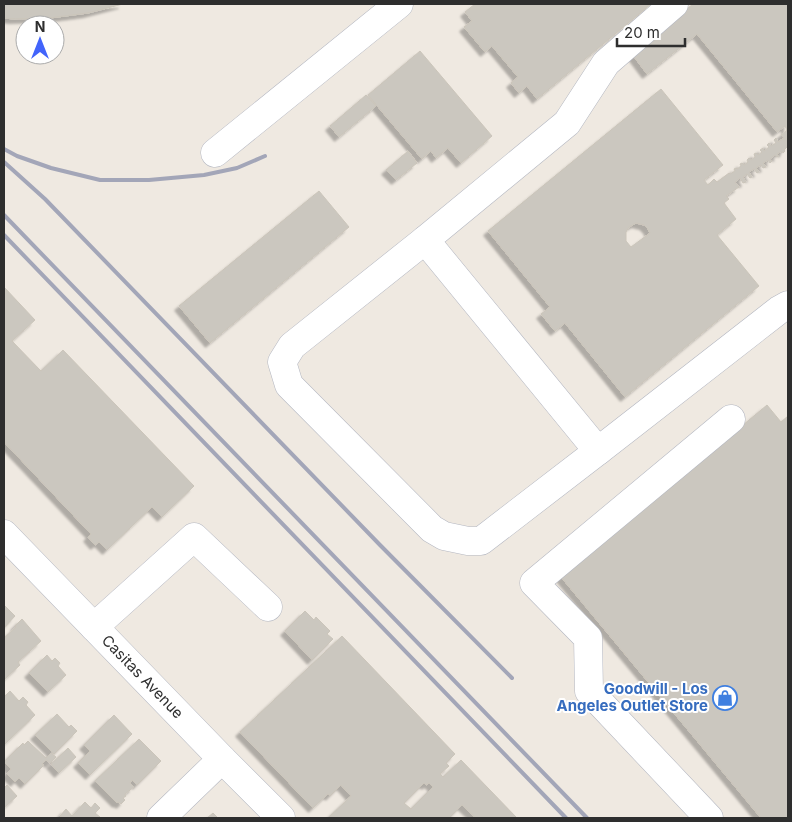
<svg xmlns="http://www.w3.org/2000/svg" width="792" height="822" viewBox="0 0 792 822" font-family="Inter,sans-serif">
  <style>
    .building { fill: #cbc7bf; stroke: #cbc5ba; fill-rule: evenodd; filter: url(#shadow) }
    .lines { fill: none; stroke-linecap: round; stroke-linejoin: round }
    .minor-casing { stroke: #b4b7c1; stroke-width: 29 }
    .minor { stroke: #fff; stroke-width: 28 }
    .rail { stroke: #a3a6b8; stroke-width: 4 }
    .labels { text-anchor: middle; stroke-width: 4; stroke-linejoin: round; paint-order: stroke }
    .street-label { font-size: 15px; fill: #2e2e2e; stroke: #fff }
    .shop-label { font-size: 15px; font-weight: bold; fill: #366cbe; stroke: #fff; text-anchor: end }
  </style>
  <defs>
    <filter id="shadow"><feDropShadow dx="-4.5" dy="4.5" stdDeviation="1" flood-color="#0004"/></filter>
  </defs>
  <rect width="100%" height="100%" fill="#efe9e1"/>
  <g class="building">
    <path d="M4,4H123L88,13L50,18L14,19L4,18Z"/>
    <path d="M475,4H651L537,99L527,86L519,93L511,83L518,77L492,46L485,52L464,27L472,21L465,12Z"/>
    <path d="M693,4H788V146L784,150L785,151L783,153L782,151L777,154L779,156L777,157L775,155L770,159L772,161L770,163L768,160L763,163L766,167L763,168L761,165L756,168L759,172L757,173L754,169L749,172L752,177L750,178L747,174L743,177L746,182L743,183L740,178L735,182L739,187L726,196L729,199L724,203L736,219L717,235L759,286L625,397L565,323L555,331L541,314L550,307L488,231L661,89L723,165L704,180L708,185L714,179L717,182L729,173L730,174L735,171L734,169L736,168L737,169L741,166L740,164L742,163L744,165L748,162L747,160L749,158L751,160L755,157L754,154L756,153L758,155L762,152L760,150L763,148L764,151L769,147L767,145L769,143L771,146L776,143L774,140L776,138L778,142L784,138L781,135L787,130L785,126L777,132L697,34L647,74L632,54ZM636,223L644,225L648,229L650,233L631,247L626,241V232L629,227Z"/>
    <path d="M420,51L492,136L461,163L448,148L436,158L431,151L422,159L368,95Z"/>
    <path d="M366,95L376,106L339,137L330,126Z"/>
    <path d="M408,151L417,163L396,180L386,170Z"/>
    <path d="M319,191L349,227L210,343L179,306Z"/>
    <path d="M4,287L35,320L12,341L41,371L63,350L194,486L162,517L152,507L107,550L99,542L95,545L88,537L91,534L4,442Z"/>
    <path d="M767,405L781,422L788,416V818H761L561,577Z"/>
    <path d="M4,605L15,616L4,628Z"/>
    <path d="M305,611L314,620L316,617L330,631L327,634L333,639L312,660L285,631Z"/>
    <path d="M22,619L41,641L18,662L20,665L5,679L4,678V638L16,627L15,626Z"/>
    <path d="M342,636L455,754L446,763L449,766L440,774L443,777L461,760L517,818H476L462,805L449,818H328L351,796L341,785L330,796L328,794L313,808L240,732ZM424,783L426,785L429,783L433,787L411,809L404,803Z"/>
    <path d="M47,655L52,661L55,658L60,663L58,666L66,675L48,692L29,673Z"/>
    <path d="M10,691L19,701L23,697L28,702L26,705L35,715L4,745V697Z"/>
    <path d="M57,714L69,727L71,725L77,731L54,754L35,735Z"/>
    <path d="M114,715L132,734L90,775L78,763L90,751L84,745Z"/>
    <path d="M139,739L161,761L137,785L132,780L130,783L134,787L125,794L126,796L123,798L125,800L121,804L118,802L117,803L95,781Z"/>
    <path d="M28,741L46,758L51,753L56,757L50,763L46,760L42,764L44,765L25,784L19,778L15,782L7,774L11,769L4,762L23,743L24,745Z"/>
    <path d="M68,748L76,757L59,773L51,764Z"/>
    <path d="M7,785L17,796L4,808V788Z"/>
    <path d="M85,802L91,808L95,803L100,808L95,813L100,817L98,818H63L60,816L66,809L72,816Z"/>
    <path d="M213,813L218,818H207Z"/>
  </g>
  <g class="lines">
    <defs>
      <g id="minor">
        <path d="M674,4L606,63L567,123L425,240L598,451L779,310L788,305"/>
        <path d="M215,153L399,4"/>
        <path d="M425,240L292,346L282,362L289,385L432,529L444,536L468,541H481L598,451"/>
        <path id="s1" d="M4,534L222,759L281,818"/>
        <path d="M94,627L194,537L268,607"/>
        <path d="M161,818L222,759"/>
        <path d="M709,818L589,691L588,638L534,583L731,419"/>
      </g>
    </defs>
    <use href="#minor" class="minor-casing"/>
    <use href="#minor" class="minor"/>
    <g class="rail">
      <path d="M4,149L17,156L51,168L100,180H149L204,175L237,168L265,156"/>
      <path d="M4,162L45,199L380,545L512,678"/>
      <path d="M4,215L587,818"/>
      <path d="M4,235L566,818"/>
    </g>
  </g>
  <defs>
    <symbol id="shop-ring" viewBox="-11 -11 22 22"><circle r="9.5" fill="#fff" stroke="#3f7fe0" stroke-width="1.5"/><path d="M-5-2.5h2.3a2.7 3.5 0 0 1 5.4 0H5L5.5 6h-11ZM-1.5-2.5h3a1.5 2.3 0 0 0-3 0Z" fill="#3f7fe0"/></symbol>
  </defs>
  <g fill-rule="evenodd">
    <use href="#shop-ring" x="711" y="684" width="28" height="28"/>
  </g>
  <g class="labels">
    <g class="street-label">
      <text dy="5" stroke="none"><textPath href="#s1" startOffset="199">Casitas Avenue</textPath></text>
    </g>
    <g class="shop-label">
      <text x="708" y="694">Goodwill - Los<tspan x="708" dy="17">Angeles Outlet Store</tspan></text>
    </g>
  </g>
  <rect width="792" height="822" fill="none" stroke="#2e2e2e" stroke-width="10"/>
  <g transform="translate(40 40)"><circle r="24" fill="#ffffff" stroke="#ababab"/>
  <path d="M0-4L9 19L0 12L-9 19Z" fill="#4264fb"/>
  <text y="-8" font-size="14" font-weight="bold" text-anchor="middle" fill="#2e2e2e">N</text>
  </g>
  <path d="M617 38v8h68v-8" fill="none" stroke="#2e2e2e" stroke-width="2.5"/>
  <text x="624" y="38" font-size="15" fill="#2e2e2e" stroke="#ffffff" stroke-width="4" paint-order="stroke">20 m</text>
</svg>
